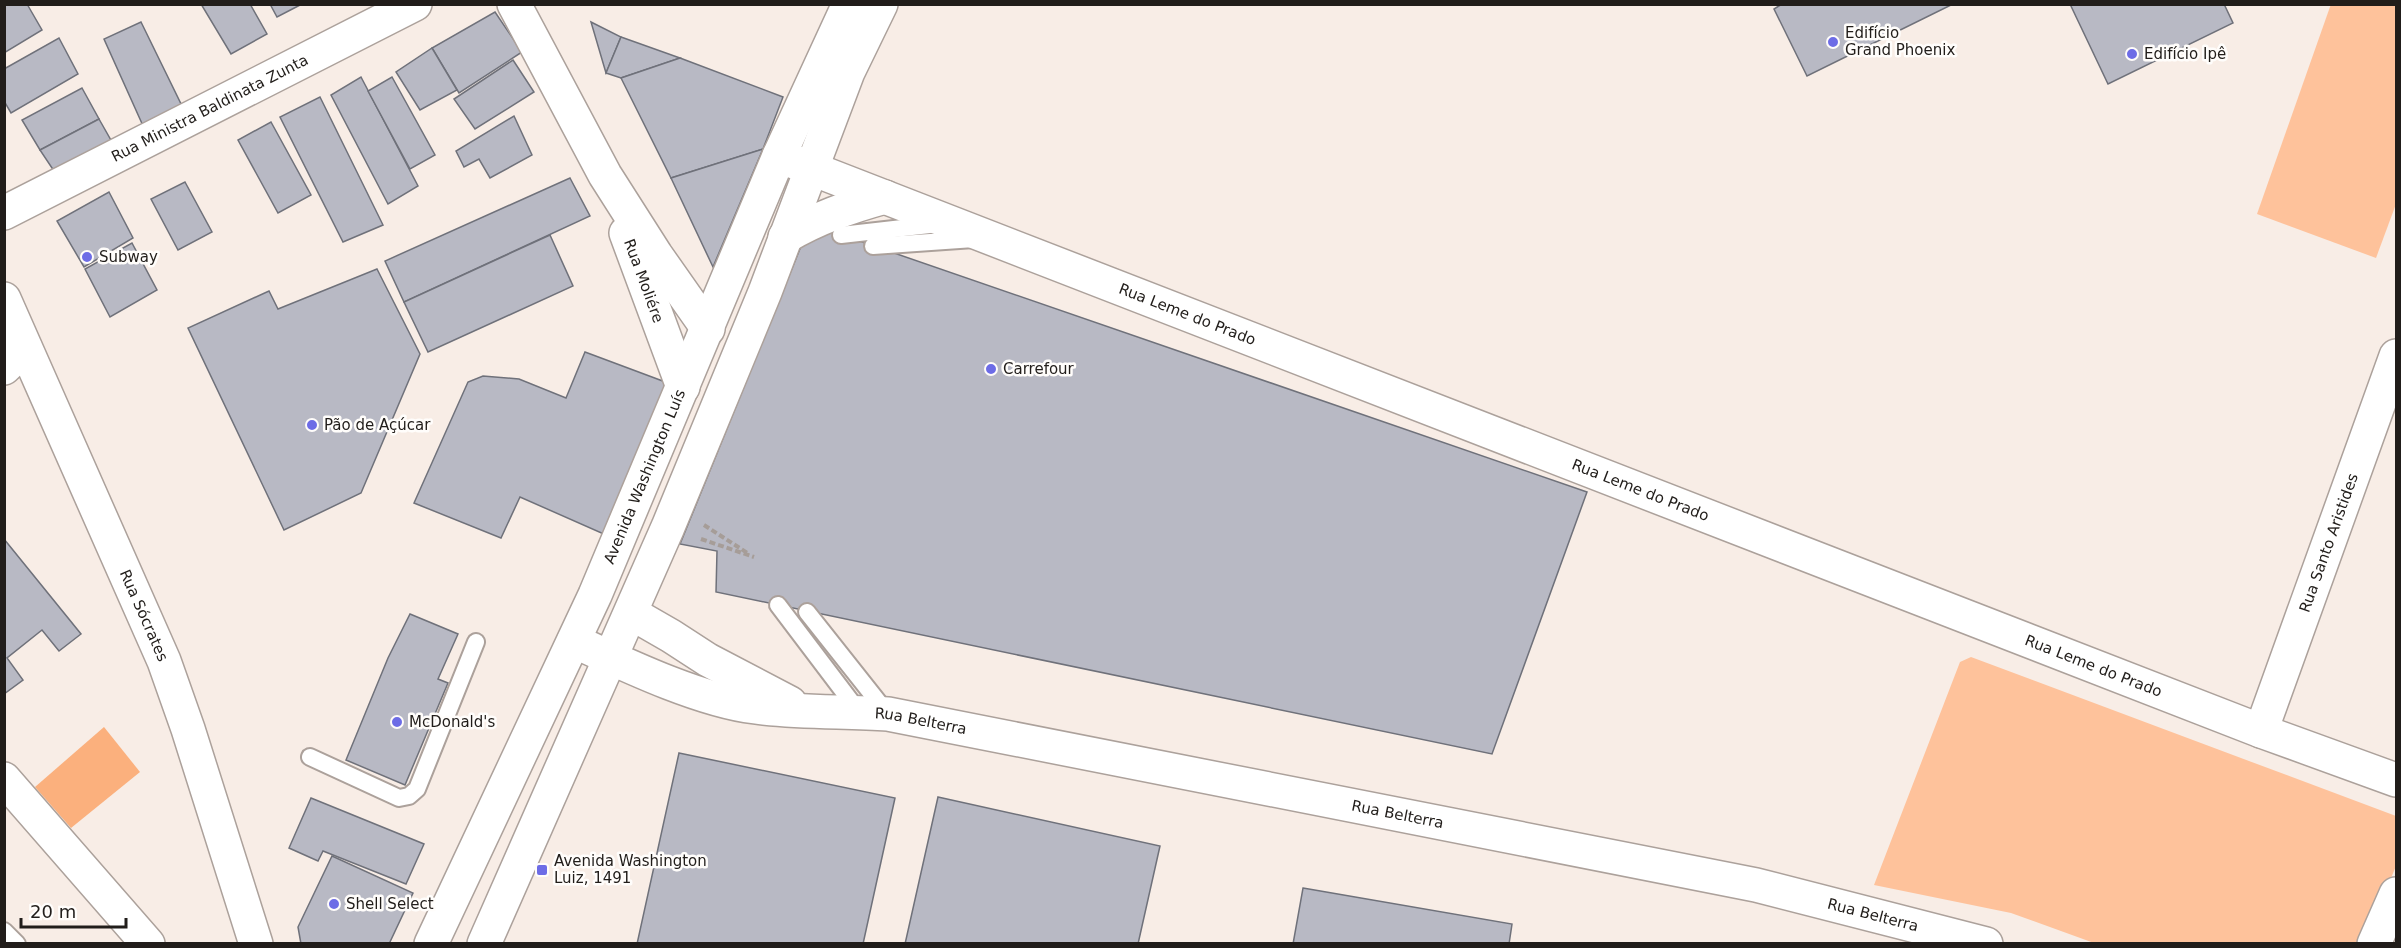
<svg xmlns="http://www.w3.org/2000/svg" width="2401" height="948" viewBox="0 0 2401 948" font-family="'DejaVu Sans',sans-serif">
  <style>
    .green { fill: #fec29b }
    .water { fill: #fbb07d }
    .building { fill: #b8b9c4; stroke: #6f717a; stroke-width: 1.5 }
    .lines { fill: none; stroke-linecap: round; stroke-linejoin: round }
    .lane-casing { stroke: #aca19b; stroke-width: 20 }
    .street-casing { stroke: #aca19b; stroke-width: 36 }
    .secondary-casing { stroke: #aca19b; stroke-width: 36 }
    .primary-casing { stroke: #aca19b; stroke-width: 36 }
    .path { stroke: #a69d98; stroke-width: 4; stroke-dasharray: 6 3; stroke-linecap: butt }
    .lane { stroke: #fff; stroke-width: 16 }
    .street { stroke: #fff; stroke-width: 33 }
    .secondary { stroke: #fff; stroke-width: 33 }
    .primary { stroke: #fff; stroke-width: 33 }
    .poi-dot { fill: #6d6ce6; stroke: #fffdfb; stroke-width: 2 }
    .labels { text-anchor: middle; stroke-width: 5; stroke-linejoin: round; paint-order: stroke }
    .poi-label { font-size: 15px; fill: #211d1a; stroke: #fffdfb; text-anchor: start }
    .street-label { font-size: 15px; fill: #211d1a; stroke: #fffdfb }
  </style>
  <rect width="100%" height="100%" fill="#f8ede6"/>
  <g class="green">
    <path d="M2331,4L2396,5V204L2376,258L2257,214Z"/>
    <path d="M1971,657L2396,816V866L2364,943H2094L2011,913L1874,885L1960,662Z"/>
  </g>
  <path class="water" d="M104,727L140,772L71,828L35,787Z"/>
  <g class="building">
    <path d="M27,4L42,30L4,53V5Z"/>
    <path d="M201,4H250L267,34L231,54Z"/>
    <path d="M270,4H302L277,17Z"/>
    <path d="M1782,4H1951V5L1807,76L1774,9Z"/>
    <path d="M2070,4H2224L2233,23L2108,84Z"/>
    <path d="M495,12L522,52L459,93L432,48Z"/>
    <path d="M141,22L183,108L144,128L104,39Z"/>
    <path d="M591,22L621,37L606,73Z"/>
    <path d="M621,37L680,58L621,78L606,73Z"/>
    <path d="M59,38L78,74L11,113L4,101V69Z"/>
    <path d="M432,48L457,90L420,110L396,72Z"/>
    <path d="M680,58L783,97L763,149L671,178L621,78Z"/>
    <path d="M513,60L534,92L475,129L454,99Z"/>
    <path d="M361,77L418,186L388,204L331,95Z"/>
    <path d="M392,77L435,155L410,169L368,91Z"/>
    <path d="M82,88L99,119L40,150L22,120Z"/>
    <path d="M320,97L383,225L343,242L280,117Z"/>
    <path d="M514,116L532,155L490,178L479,159L464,167L456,151Z"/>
    <path d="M99,119L112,142L56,174L40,150Z"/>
    <path d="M271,122L311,195L278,213L238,140Z"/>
    <path d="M763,149L713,267L671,178Z"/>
    <path d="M570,178L590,216L404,302L385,261Z"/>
    <path d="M185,182L212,232L178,250L151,199Z"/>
    <path d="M109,192L133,238L84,267L57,221Z"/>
    <path d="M810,224L1587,492L1492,754L716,592L717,551L680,544Z"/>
    <path d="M550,235L573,286L428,352L404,302Z"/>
    <path d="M132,243L157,290L110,317L85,269Z"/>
    <path d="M377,269L420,354L361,493L284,530L188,328L269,291L278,309Z"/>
    <path d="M585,352L668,383L606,535L520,497L501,538L414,503L468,382L483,376L519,379L566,398Z"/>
    <path d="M4,539L81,634L59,651L42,630L7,658L23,680L4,694Z"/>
    <path d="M410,614L458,634L438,679L448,683L405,785L346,760L388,658Z"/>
    <path d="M679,753L895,798L863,944H637Z"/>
    <path d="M938,797L1160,846L1138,944H905Z"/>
    <path d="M311,798L424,844L406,884L323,851L318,861L289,848Z"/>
    <path d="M332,856L413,893L389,944H301L298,927Z"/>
    <path d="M1303,888L1512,924L1509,944H1293Z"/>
  </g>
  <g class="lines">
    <defs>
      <g id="lane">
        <path d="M841,235L938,224"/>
        <path d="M873,246L974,239"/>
        <path d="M778,605L859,712"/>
        <path d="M807,612L887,713"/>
        <path d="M310,757L399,798L409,796L417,789L476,642"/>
        <path d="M4,931L17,944"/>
      </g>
      <g id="street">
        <path d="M514,4L605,175L656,255L708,329"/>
        <path id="s1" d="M779,156L2261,731L2396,780"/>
        <path id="s2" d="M4,213L415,4"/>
        <path id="s3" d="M626,233L683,387"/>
        <path d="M785,237C817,218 849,207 885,197"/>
        <path d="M4,368L25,348"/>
        <path d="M631,613L671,636L708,660L790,703"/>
        <path id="s4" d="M574,641C626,665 699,700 755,707C799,713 844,711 888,714L1756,885L1986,944"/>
        <path id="s5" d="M2261,731L2396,356"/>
        <path d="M4,779L148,944"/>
        <path d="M2374,944L2396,894"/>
      </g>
      <g id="secondary">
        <path id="s6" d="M4,299L164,661L188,729L256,944"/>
      </g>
      <g id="primary">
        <path id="s7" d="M431,944L595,595L779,156L849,4"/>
        <path d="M484,944L668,527L765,292L848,72L881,4"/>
      </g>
    </defs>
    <use href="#lane" class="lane-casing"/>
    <use href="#street" class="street-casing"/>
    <use href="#secondary" class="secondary-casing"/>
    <use href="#primary" class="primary-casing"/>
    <g class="path">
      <path d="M704,525L749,554"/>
      <path d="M701,539L754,557"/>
    </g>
    <use href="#lane" class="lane"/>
    <use href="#street" class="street"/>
    <use href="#secondary" class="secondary"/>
    <use href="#primary" class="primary"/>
  </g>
  <g class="poi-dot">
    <circle cx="1833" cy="42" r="6"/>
    <circle cx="2132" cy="54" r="6"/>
    <circle cx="87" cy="257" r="6"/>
    <circle cx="991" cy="369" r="6"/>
    <circle cx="312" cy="425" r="6"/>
    <circle cx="397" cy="722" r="6"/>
    <rect x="536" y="864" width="12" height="12" rx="3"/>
    <circle cx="334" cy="904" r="6"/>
  </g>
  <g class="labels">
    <g class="poi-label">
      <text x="1845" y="38">Edifício<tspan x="1845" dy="17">Grand Phoenix</tspan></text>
      <text x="2144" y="59">Edifício Ipê</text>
      <text x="99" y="262">Subway</text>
      <text x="1003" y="374">Carrefour</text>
      <text x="324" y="430">Pão de Açúcar</text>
      <text x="409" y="727">McDonald's</text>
      <text x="554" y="866">Avenida Washington<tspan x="554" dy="17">Luiz, 1491</tspan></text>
      <text x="346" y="909">Shell Select</text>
    </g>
    <g class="street-label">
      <text dy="5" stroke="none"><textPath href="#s2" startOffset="231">Rua Ministra Baldinata Zunta</textPath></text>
      <text dy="5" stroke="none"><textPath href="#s3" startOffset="51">Rua Moliére</textPath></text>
      <text dy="5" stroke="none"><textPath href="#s1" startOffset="438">Rua Leme do Prado</textPath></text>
      <text dy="5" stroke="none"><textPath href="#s7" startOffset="514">Avenida Washington Luís</textPath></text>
      <text dy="5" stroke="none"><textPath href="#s1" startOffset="924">Rua Leme do Prado</textPath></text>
      <text dy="5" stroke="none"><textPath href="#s5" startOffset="200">Rua Santo Aristides</textPath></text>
      <text dy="5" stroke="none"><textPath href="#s6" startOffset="346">Rua Sócrates</textPath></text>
      <text dy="5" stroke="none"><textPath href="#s1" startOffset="1410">Rua Leme do Prado</textPath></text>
      <text dy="5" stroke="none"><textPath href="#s4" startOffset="360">Rua Belterra</textPath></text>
      <text dy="5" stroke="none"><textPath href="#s4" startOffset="846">Rua Belterra</textPath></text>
      <text dy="5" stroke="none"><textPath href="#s4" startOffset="1332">Rua Belterra</textPath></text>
    </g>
  </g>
  <rect width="2401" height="948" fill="none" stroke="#211d1a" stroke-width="12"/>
  <path d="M21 918v9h105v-9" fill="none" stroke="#211d1a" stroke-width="3"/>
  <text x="30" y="918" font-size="18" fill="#211d1a" stroke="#fffdfb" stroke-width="4.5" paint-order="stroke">20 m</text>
</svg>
